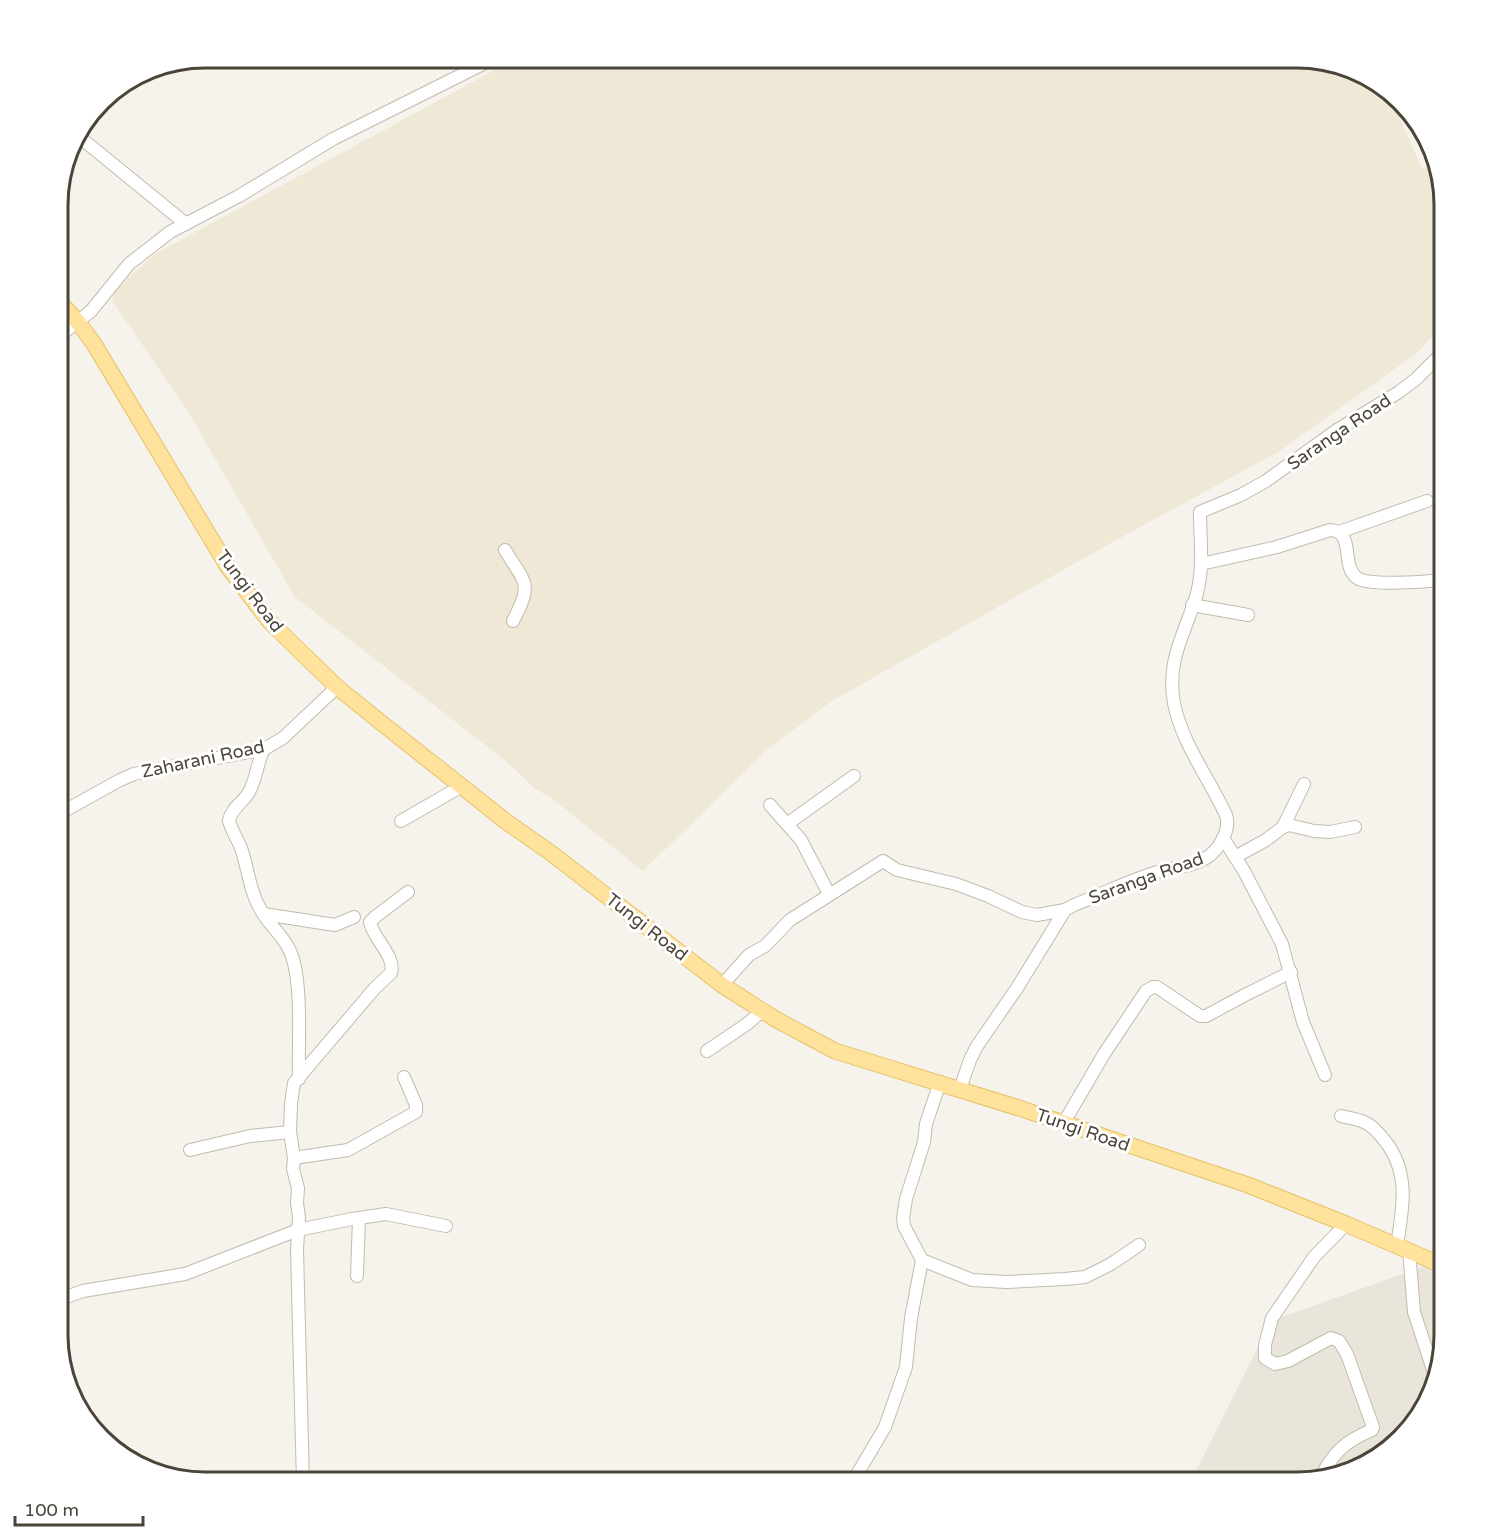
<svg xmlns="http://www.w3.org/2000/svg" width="1501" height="1540" viewBox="0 0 1501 1540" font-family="'Varela Round',sans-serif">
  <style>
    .residential { fill: #eae5da }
    .education { fill: #efe8d6 }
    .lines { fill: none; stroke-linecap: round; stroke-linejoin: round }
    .minor-casing { stroke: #c2bbae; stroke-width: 14 }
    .major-casing { stroke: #e6c16a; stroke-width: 17 }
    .minor { stroke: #fff; stroke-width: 12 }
    .major { stroke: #ffe39c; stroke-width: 15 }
    .labels { text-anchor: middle; stroke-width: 6; stroke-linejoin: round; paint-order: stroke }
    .street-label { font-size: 18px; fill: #4b4439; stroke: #fff }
    .rim { fill: none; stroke: #4b4439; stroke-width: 3 }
  </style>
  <rect width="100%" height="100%" fill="#f6f3ec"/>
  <path class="residential" d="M1444,1259V1336L1429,1401L1394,1447L1353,1472L1297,1483H1190L1271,1321Z"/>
  <path class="education" d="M519,57H1306L1362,72L1388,92L1422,168L1432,164L1438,173L1444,204V324L1417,353L1278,452L1109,544L832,701L769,748L643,871L554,800L534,788L507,762L295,597L187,410L113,302L112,293L155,254Z"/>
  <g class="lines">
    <defs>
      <g id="minor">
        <path d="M76,134L186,224"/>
        <path d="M57,338L91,311L129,264L170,232L239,196L333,139L497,57"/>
        <path d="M1339,532L1427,501"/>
        <path d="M505,550C526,585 533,582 513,621"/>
        <path d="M1201,564L1277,547L1330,530C1356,531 1340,566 1357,578C1368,586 1430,582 1444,579"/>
        <path d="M1192,605L1248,615"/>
        <path d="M264,749C257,762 257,777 250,790C245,802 231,807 229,821C232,832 239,841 242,851C249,873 250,893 262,912C273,930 289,940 294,963C302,997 298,1043 299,1079"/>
        <path d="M770,805L801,840L829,894"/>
        <path d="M57,815L120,780L134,774L264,749L283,738L337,687"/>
        <path d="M401,821L462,786"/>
        <path d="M787,824L854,776"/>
        <path d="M1283,827L1304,784"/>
        <path d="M1223,838L1244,871L1282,944L1303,1022L1325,1075"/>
        <path d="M1235,857L1266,840L1283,827L1289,825L1314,831L1330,832L1355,827"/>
        <path d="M264,914L335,925L354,917"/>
        <path d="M722,985L749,955L765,946L790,920L883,861L897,870L956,884L988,896L1022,912L1037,915L1065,910"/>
        <path d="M707,1051L747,1024L762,1011"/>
        <path d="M940,1082L926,1124L924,1142L906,1199L903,1218L904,1226L922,1260L972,1280L1006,1282L1065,1279L1085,1277L1111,1264L1139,1245"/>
        <path d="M960,1089L970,1060L977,1046L1017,988L1065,910L1074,905C1103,894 1131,879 1161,871C1176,867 1192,867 1206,858C1219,850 1231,830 1226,815C1209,778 1182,744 1174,703C1166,658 1186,633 1197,593C1204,567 1200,538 1200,512L1241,495L1266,481L1337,430L1399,392L1416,379L1444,351"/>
        <path d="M1341,1116C1349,1118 1357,1119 1364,1122C1373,1126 1379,1133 1385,1141C1410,1172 1403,1209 1397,1245"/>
        <path d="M1063,1124L1104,1054L1146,991L1153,987H1157L1200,1016H1206L1245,995L1291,972"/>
        <path d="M190,1150L250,1136L290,1132"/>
        <path d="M294,1158L348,1150L416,1112V1105L404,1077"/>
        <path d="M1409,1250L1414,1312L1435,1376"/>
        <path d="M357,1276L359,1219"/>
        <path d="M57,1297H66L83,1291L185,1274L298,1230L352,1219L386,1214L446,1226"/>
        <path d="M1320,1478C1335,1451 1344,1442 1372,1430L1373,1427L1347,1354L1339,1341L1331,1338L1288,1361L1275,1364L1265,1358V1345L1272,1318L1314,1257L1346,1224"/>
        <path d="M303,1483L297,1250L299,1217L297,1203L298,1188L293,1169L294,1158L290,1132L291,1104L294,1083L375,988L391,973C396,956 373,939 370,922L375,917L408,892"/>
        <path d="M852,1483L885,1427L906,1367L911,1318L922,1260"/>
      </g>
      <path id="major" d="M57,299L78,322L94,344L228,567L270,622L337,687L384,725L508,823L551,853L722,985L777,1020L835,1051L1022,1109L1248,1185L1346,1224L1444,1266"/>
    </defs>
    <use href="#minor" class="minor-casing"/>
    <use href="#major" class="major-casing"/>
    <use href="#minor" class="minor"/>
    <use href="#major" class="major"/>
  </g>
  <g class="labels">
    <g class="street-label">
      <text transform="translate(1339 432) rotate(-34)" y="6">Saranga Road</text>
      <text transform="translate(250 591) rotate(53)" y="6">Tungi Road</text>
      <text transform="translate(203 759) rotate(-12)" y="6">Zaharani Road</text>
      <text transform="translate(1146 878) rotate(-20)" y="6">Saranga Road</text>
      <text transform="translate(647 927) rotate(38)" y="6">Tungi Road</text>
      <text transform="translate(1083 1130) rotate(19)" y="6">Tungi Road</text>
    </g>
  </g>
  <path d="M0 0H1501V1540H0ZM205 68H1297A137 137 0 0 1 1434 205V1335A137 137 0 0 1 1297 1472H205A137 137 0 0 1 68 1335V205A137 137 0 0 1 205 68Z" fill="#fff" fill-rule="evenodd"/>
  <path class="rim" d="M205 68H1297A137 137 0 0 1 1434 205V1335A137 137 0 0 1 1297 1472H205A137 137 0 0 1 68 1335V205A137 137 0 0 1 205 68Z"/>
  <path d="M15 1516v9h128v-9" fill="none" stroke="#4b4439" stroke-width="3"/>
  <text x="24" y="1516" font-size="18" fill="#4b4439" stroke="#ffffff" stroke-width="4.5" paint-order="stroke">100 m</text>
</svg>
